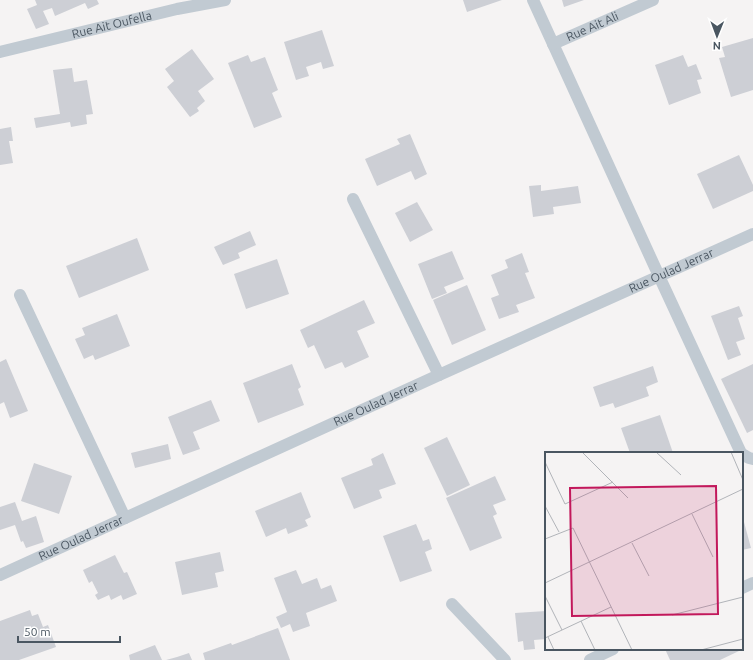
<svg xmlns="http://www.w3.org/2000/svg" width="753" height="660" viewBox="0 0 753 660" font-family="Ubuntu,sans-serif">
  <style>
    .building { fill: #cdcfd5 }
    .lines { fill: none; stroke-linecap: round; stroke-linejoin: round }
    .street { stroke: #c1cad2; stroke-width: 12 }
    .labels { text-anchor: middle; stroke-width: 4; stroke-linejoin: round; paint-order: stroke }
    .street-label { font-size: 12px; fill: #4a5661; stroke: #fff }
    .inset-road { fill: none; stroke: #b1b4b9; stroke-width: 1 }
    .view { fill: #c2185b; fill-opacity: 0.15; stroke: #c2185b; stroke-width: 2 }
    .inset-edge { fill: none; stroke: #4a5661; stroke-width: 2 }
  </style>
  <rect width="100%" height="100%" fill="#f5f3f3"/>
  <g class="building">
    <path d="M35,0H97L99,4L88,9L85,3L55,16L52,8L43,11L49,24L36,29L27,9L37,5Z"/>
    <path d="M463,0H502L467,12Z"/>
    <path d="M562,0H584L564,7Z"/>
    <path d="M322,30L334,66L323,69L321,62L306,67L309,76L296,80L284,42Z"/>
    <path d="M753,38V90L731,97L719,58L725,57L722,47Z"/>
    <path d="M192,49L214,79L198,91L205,101L197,108L199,111L190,117L167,87L174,81L165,69Z"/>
    <path d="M248,55L251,62L265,57L278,90L272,93L282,117L254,128L228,63Z"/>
    <path d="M683,55L688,67L696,64L702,79L697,80L701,93L669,105L655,65Z"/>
    <path d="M72,68L74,82L87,80L93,114L86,115L87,124L71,127L70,122L36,128L34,118L60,114L53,70Z"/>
    <path d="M11,127L13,141H9L13,163L0,165V129Z"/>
    <path d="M410,134L427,174L415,180L411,171L377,186L365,159L400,144L397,139Z"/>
    <path d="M739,155L753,185V191L713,209L697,174Z"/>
    <path d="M541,185V191L578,186L581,203L553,207L554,214L533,217L529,186Z"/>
    <path d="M417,202L433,230L410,242L395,213Z"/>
    <path d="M250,231L256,245L238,253L240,258L223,265L214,247Z"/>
    <path d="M137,238L149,270L79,298L66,266Z"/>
    <path d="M452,251L464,279L444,287L447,293L432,299L418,264Z"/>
    <path d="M522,253L529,272L525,273L535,298L516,305L519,312L499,319L491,298L499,295L491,275L508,268L505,260Z"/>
    <path d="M277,259L289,294L246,309L234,274Z"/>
    <path d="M467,285L486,330L452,345L433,300Z"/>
    <path d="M364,300L375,323L357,331L369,357L345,368L342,362L325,369L314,345L308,348L300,330Z"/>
    <path d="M739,306L743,316L738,318L745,339L736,342L741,355L728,360L711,316Z"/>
    <path d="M117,314L130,346L95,360L93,355L84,359L75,339L85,335L82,328Z"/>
    <path d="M6,359L28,411L10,418L4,402L0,404V362Z"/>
    <path d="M292,364L301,387L298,389L304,405L258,423L243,383Z"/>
    <path d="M753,364V430L747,433L721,379Z"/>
    <path d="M653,366L658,382L646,387L649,396L615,408L613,403L600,407L593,387Z"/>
    <path d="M211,400L220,421L193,432L200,449L183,455L168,417Z"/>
    <path d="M660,415L673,453H630L621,428Z"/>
    <path d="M447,437L470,485L447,496L424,448Z"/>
    <path d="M168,444L171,459L135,468L131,453Z"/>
    <path d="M383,453L396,484L379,490L382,498L354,509L341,478L373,465L371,459Z"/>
    <path d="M34,463L72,476L59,514L21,501Z"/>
    <path d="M495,476L506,500L493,505L497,514L493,516L502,538L470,551L446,498Z"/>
    <path d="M301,492L311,517L305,520L308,526L288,534L286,528L266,537L255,511Z"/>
    <path d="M15,502L22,521L36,516L44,542L26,548L23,541L21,542L15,525L0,530V507Z"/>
    <path d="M742,522H744L751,548L742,550Z"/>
    <path d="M416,524L423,541L429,539L432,549L425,552L432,571L400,582L383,536Z"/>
    <path d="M220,552L224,571L215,573L218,587L182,595L175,562Z"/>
    <path d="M115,555L124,573L127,572L137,594L123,600L121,595L111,600L109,595L98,600L95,595L98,593L92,581L89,583L83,570Z"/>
    <path d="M296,570L302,584L317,578L321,589L331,585L337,601L306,613L310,626L293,632L290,624L281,628L276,617L287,612L274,578Z"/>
    <path d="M30,610L32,616L38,614L43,627L48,625L56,647L19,660H0V621Z"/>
    <path d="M546,611V639L534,640L535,649L524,650L523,641L518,642L515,613Z"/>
    <path d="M278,628L290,660H205L203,653L231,643L232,645Z"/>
    <path d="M155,645L162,660H130L129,655Z"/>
    <path d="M665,649H738L739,651L720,660H670Z"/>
    <path d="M189,653L192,660H166L177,657Z"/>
  </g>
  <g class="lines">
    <g class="street">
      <path d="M533,0L659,276L741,453"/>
      <path id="s1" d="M553,44L653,0"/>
      <path id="s2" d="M0,52L177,9L225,0"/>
      <path d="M353,199L439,375"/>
      <path d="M20,295L125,518"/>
      <path d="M742,454L749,458L753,459"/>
      <path id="s3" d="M0,575L439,375L753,234"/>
      <path d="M742,588L753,583"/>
      <path d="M452,604L505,660"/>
      <path d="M590,660L613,649"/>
    </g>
  </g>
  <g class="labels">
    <g class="street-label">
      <text dy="4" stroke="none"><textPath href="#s2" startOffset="115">Rue Ait Oufella</textPath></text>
      <text dy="4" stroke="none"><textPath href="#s1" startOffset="43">Rue Ait Ali</textPath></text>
      <text dy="4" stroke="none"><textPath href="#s3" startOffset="737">Rue Oulad Jerrar</textPath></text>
      <text dy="4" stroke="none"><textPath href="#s3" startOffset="413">Rue Oulad Jerrar</textPath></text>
      <text dy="4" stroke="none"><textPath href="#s3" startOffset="89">Rue Oulad Jerrar</textPath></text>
    </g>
  </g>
  <g transform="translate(545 452)">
    <rect width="198" height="198" fill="#f5f3f3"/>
    <path class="inset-road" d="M37,0L83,46M111,0L136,23M186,0L198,28M0,10L20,52L68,30M0,54L14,80M147,62L168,105M0,87L28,76L87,198M87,91L104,124M0,131L198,37M0,144L17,178M127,163L198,145M36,169L50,198M3,185L9,198M0,186L66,155M156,198L198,187"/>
    <path class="view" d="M171,34L173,162L27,164L25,36Z"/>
    <rect width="198" height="198" class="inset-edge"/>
  </g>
  <g transform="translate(717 36) rotate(181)" stroke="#ffffff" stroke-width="3" paint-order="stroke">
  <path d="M0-3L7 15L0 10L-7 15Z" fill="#4a5661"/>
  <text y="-6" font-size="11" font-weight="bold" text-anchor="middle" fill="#4a5661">N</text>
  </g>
  <path d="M18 636v6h102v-6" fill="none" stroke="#4a5661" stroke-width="2"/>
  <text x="24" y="636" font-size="12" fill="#4a5661" stroke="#ffffff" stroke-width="3" paint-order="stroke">50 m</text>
</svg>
